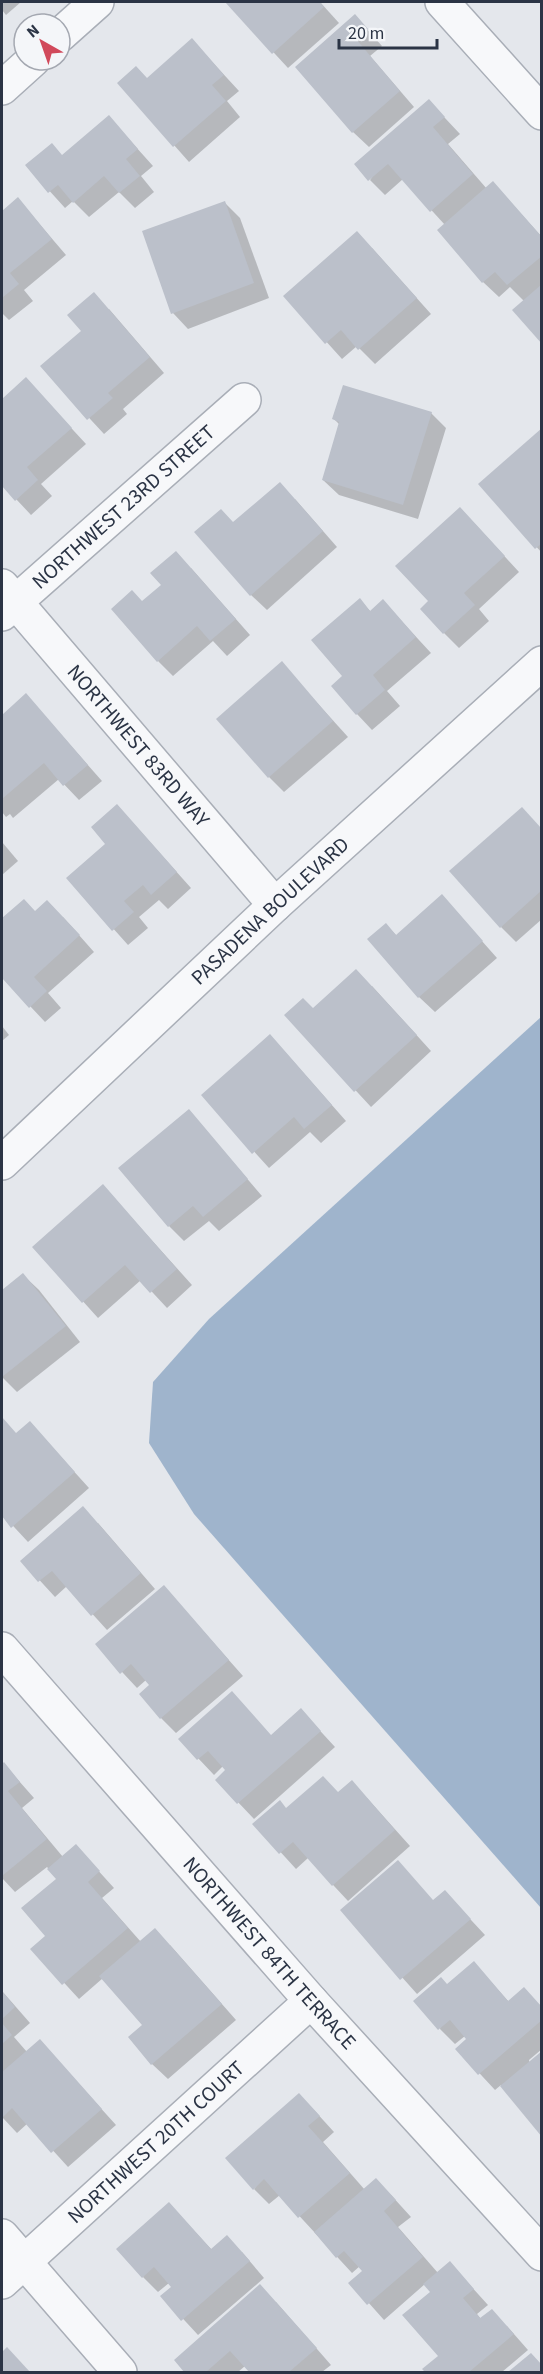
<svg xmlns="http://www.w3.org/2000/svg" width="543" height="2374" viewBox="0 0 543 2374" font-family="'Source Sans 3',sans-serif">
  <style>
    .water { fill: #9fb4cc }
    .shadow { fill: #0003 }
    .building { fill: #bbc0ca }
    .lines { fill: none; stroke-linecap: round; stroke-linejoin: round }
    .minor-casing { stroke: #a9aeb7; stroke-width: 36 }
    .minor { stroke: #f7f8fa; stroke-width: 33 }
    .labels { text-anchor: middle; stroke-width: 5; stroke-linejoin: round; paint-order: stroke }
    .street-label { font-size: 21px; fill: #2b3445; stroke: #f4f6f9 }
  </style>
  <rect width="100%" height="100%" fill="#e4e7ec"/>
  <path class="water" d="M541,1017V1908L194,1514L149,1443L153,1382L209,1319Z"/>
  <g class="shadow">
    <path d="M2,2H21L6,15L2,10Z"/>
    <path d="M227,2H320L339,23L288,68Z"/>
    <path d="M355,16L382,46L370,56L414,107L369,147L353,132Z"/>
    <path d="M192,40L239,91L227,101L240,117L189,162L119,83L147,80Z"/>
    <path d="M429,101L460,134L448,144L487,189L493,183L542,237V342L524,301L510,287L499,297L483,282L445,225L403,179L385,195L370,180Z"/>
    <path d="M109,117L153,166L141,176L154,192L135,208L119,192L89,217L73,201L65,208L27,166L63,156Z"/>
    <path d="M18,199L66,255L24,290L33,301L9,320L2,313V213Z"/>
    <path d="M225,203L240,218L269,298L188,329L173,313Z"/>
    <path d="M372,248L431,314L375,364L357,346L342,359L286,297Z"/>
    <path d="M109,309L164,373L123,409L127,414L104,434L42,367Z"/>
    <path d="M26,379L86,444L41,484L52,496L31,515L2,484V401Z"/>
    <path d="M431,413L446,428L418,519L339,495L323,480L340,425L334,419Z"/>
    <path d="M542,430V553L480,484Z"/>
    <path d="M295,499L337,547L267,610L251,595L234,523Z"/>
    <path d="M475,524L519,572L479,609L489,621L459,648L444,633L430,601Z"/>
    <path d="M191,568L250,635L227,656L213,641L173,676L158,661L143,603Z"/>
    <path d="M360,600L371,612L383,601L431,653L387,691L400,706L372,730L357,714L344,676Z"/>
    <path d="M282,664L348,737L284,792L269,777Z"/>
    <path d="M26,695L102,781L79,800L59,779L13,818L10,814L6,817L2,812V717Z"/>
    <path d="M132,822L191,888L168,909L159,900L139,917L148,928L128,945L68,878Z"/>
    <path d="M542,829V919L516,942L501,927Z"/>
    <path d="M2,842L18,861L2,875Z"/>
    <path d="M442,896L497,958L435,1012L419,997L386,925L397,936Z"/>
    <path d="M24,901L35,913L63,917L94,952L48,993L61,1008L45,1022L2,976V921Z"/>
    <path d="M372,986L431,1051L371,1107L286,1015L313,1010Z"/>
    <path d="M2,1026L9,1035L2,1041Z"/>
    <path d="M285,1052L346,1121L321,1143L310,1132L269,1168L203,1095Z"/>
    <path d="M189,1111L262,1196L219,1231L209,1221L184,1241L169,1226Z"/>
    <path d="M103,1186L192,1285L167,1308L141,1280L98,1318L34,1247Z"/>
    <path d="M23,1275L39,1290L80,1342L17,1392L2,1377V1292Z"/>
    <path d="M2,1419L17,1435L30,1423L89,1488L28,1542L2,1514Z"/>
    <path d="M98,1523L155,1589L107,1630L67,1586L55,1597L22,1561Z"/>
    <path d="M164,1587L243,1676L176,1733L161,1718L151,1685L146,1680L137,1688L97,1645Z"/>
    <path d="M301,1710L335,1747L254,1819L217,1780L228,1771L223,1766L214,1775L180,1739L272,1736Z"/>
    <path d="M4,1764L34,1798L22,1808L63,1857L76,1846L114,1888L102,1898L141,1942L170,1945L236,2020L168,2079L152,2064L144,2025L103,1978L79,1999L33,1949L48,1936L58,1879L47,1867L15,1892L2,1878V1766Z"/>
    <path d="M339,1793L367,1798L410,1846L348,1901L308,1858L296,1869L255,1824L287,1810Z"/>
    <path d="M445,1892L485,1935L417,1994L342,1910L434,1902Z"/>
    <path d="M474,1963L509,2002L542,2007V2049L529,2060L542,2134L501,2085L495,2090L457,2049L469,2040L465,2036L455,2044L440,2029L447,1986Z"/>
    <path d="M2,1991L30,2023L14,2037L27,2052L40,2041L116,2125L68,2167L28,2123L17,2133L2,2117Z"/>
    <path d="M314,2110L334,2132L323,2142L365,2190L391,2195L411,2217L398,2227L438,2273L450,2263L488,2305L477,2314L481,2319L507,2326L528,2350L502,2372H427L425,2369L440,2356L432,2292L425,2284L384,2320L351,2283L364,2272L360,2266L352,2273L280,2195L269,2204L254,2189Z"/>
    <path d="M169,2204L212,2250L242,2252L264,2278L198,2335L162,2296L173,2287L169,2283L158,2292L143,2277Z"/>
    <path d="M276,2302L331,2365L322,2372H251L245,2366L238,2372H186L176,2361Z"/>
    <path d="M7,2349L22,2365L29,2372H2V2354Z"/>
  </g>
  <g class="building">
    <path d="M225,2H320L324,7L272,54Z"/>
    <path d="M355,14L368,29L356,39L400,91L352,133L295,67Z"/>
    <path d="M192,38L224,75L212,85L226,101L173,147L117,83L136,66L147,78Z"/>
    <path d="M429,99L445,117L433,127L473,174L430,212L388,164L368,181L354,164Z"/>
    <path d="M109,115L138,149L126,159L140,176L119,193L104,176L73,203L58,185L48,193L25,165L52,143L62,155Z"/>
    <path d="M493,181L542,237V256L507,285L495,272L482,283L437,230Z"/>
    <path d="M18,197L52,239L10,273L19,284L2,298V211Z"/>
    <path d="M225,201L254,283L171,314L142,231Z"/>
    <path d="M357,231L417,298L358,350L341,330L325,344L283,296Z"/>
    <path d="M542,284V344L512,310Z"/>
    <path d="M94,292L150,357L108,393L113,398L87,420L40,366L81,331L67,315Z"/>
    <path d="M26,377L72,428L27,467L38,480L15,501L2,486V399Z"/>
    <path d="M343,385L432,412L403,505L322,480L339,422L332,419Z"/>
    <path d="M542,428V543L535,549L478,484Z"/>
    <path d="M280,482L323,531L250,596L194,532L221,509L233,522Z"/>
    <path d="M460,507L505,556L464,593L475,605L443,634L420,609L428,601L395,566Z"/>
    <path d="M176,551L236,619L210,641L197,626L157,662L111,609L132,590L142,601L161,585L150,573Z"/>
    <path d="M360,598L370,611L383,599L416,637L373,675L385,690L356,715L331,686L342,676L311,640Z"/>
    <path d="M282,661L333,721L268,778L216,719Z"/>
    <path d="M26,693L88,765L63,786L44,763L2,799V715Z"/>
    <path d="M117,804L177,872L151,895L143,885L124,901L134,912L112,931L66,878L105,844L91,827Z"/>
    <path d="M522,807L542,829V890L500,928L449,871Z"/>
    <path d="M442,894L483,941L418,998L367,939L386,923L396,935Z"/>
    <path d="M24,899L35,911L47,900L80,935L34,977L47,991L29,1008L2,978V918Z"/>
    <path d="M356,969L417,1035L354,1092L284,1015L303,998L313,1008Z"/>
    <path d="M270,1034L332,1105L304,1129L294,1117L252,1154L201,1095Z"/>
    <path d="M189,1109L248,1179L203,1217L193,1206L168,1227L118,1168Z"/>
    <path d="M103,1184L177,1269L150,1293L125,1265L82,1303L32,1247Z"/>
    <path d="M23,1273L66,1326L2,1377V1290Z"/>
    <path d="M2,1417L16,1433L30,1421L75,1472L11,1528L2,1516Z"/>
    <path d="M83,1506L141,1573L91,1616L52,1571L38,1582L20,1561Z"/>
    <path d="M164,1585L229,1660L160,1719L139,1694L149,1685L131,1664L120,1674L95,1644Z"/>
    <path d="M232,1691L271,1735L301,1708L321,1731L237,1804L215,1780L225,1770L208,1751L197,1760L178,1739Z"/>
    <path d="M4,1762L20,1782L8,1791L47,1839L2,1876V1764Z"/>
    <path d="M323,1776L338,1792L352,1780L395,1830L332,1886L293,1842L279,1854L252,1824L280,1800L286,1808Z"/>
    <path d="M76,1844L100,1871L88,1882L128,1928L62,1985L30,1949L45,1936L21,1908L56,1879L47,1869Z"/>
    <path d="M398,1860L433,1900L445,1890L471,1919L400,1980L340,1910Z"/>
    <path d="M155,1928L222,2004L151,2065L128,2037L142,2025L99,1976Z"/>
    <path d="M474,1961L508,2001L524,1987L542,2007V2020L478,2075L455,2049L466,2039L450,2020L438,2030L413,2001L441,1977L447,1984Z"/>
    <path d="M2,1991L15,2007L2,2019Z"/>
    <path d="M2,2023L12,2035L2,2044Z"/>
    <path d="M40,2039L102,2109L51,2153L12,2108L2,2118V2072Z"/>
    <path d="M542,2051V2137L500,2086Z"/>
    <path d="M299,2093L320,2116L308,2126L350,2173L298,2218L264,2179L253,2190L225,2158Z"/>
    <path d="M376,2178L396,2200L384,2211L423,2257L367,2305L348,2283L362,2271L344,2251L336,2258L314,2232Z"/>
    <path d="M169,2202L211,2249L227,2235L250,2261L181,2321L160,2296L171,2287L154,2267L142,2278L116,2249Z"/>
    <path d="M450,2261L474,2289L463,2298L480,2318L492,2309L514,2334L469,2372H425L422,2369L438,2356L402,2315L430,2292L423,2284Z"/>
    <path d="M260,2284L317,2348L289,2372H249L230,2351L206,2372H184L174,2360Z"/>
    <path d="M7,2347L30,2372H2V2352Z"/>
    <path d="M531,2353L542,2365V2372H508Z"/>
  </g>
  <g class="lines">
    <defs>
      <g id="minor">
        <path d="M442,2L542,113"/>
        <path d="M60,35L97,2"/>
        <path d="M2,88L33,60"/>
        <path id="s1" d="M2,586L275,905"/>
        <path id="s2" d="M2,614L244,400"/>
        <path id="s3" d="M2,1163L275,905L542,663"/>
        <path id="s4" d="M2,1649L311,2001L542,2254"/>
        <path d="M2,2236L120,2372"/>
        <path id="s5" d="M2,2282L311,2001"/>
      </g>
    </defs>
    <use href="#minor" class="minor-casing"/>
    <use href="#minor" class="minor"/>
  </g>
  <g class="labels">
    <g class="street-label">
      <text dy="7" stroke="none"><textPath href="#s2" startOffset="162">NORTHWEST 23RD STREET</textPath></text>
      <text dy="7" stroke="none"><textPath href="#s1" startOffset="210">NORTHWEST 83RD WAY</textPath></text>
      <text dy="7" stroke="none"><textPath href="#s3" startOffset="368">PASADENA BOULEVARD</textPath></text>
      <text dy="7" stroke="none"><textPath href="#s4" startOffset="405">NORTHWEST 84TH TERRACE</textPath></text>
      <text dy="7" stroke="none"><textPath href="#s5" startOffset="208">NORTHWEST 20TH COURT</textPath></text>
    </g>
  </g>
  <rect width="543" height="2374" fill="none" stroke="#2b3445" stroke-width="6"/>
  <g transform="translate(42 42) rotate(320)"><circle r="28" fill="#f4f6f9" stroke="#a4a8b1" stroke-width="1.5"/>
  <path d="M0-4.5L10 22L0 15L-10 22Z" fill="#d1495b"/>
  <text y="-9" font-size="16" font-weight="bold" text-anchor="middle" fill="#2b3445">N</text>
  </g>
  <path d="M339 39v9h98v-9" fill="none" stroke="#2b3445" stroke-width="3"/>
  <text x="348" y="39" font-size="18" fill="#2b3445" stroke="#f4f6f9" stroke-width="4.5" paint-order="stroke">20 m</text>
</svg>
